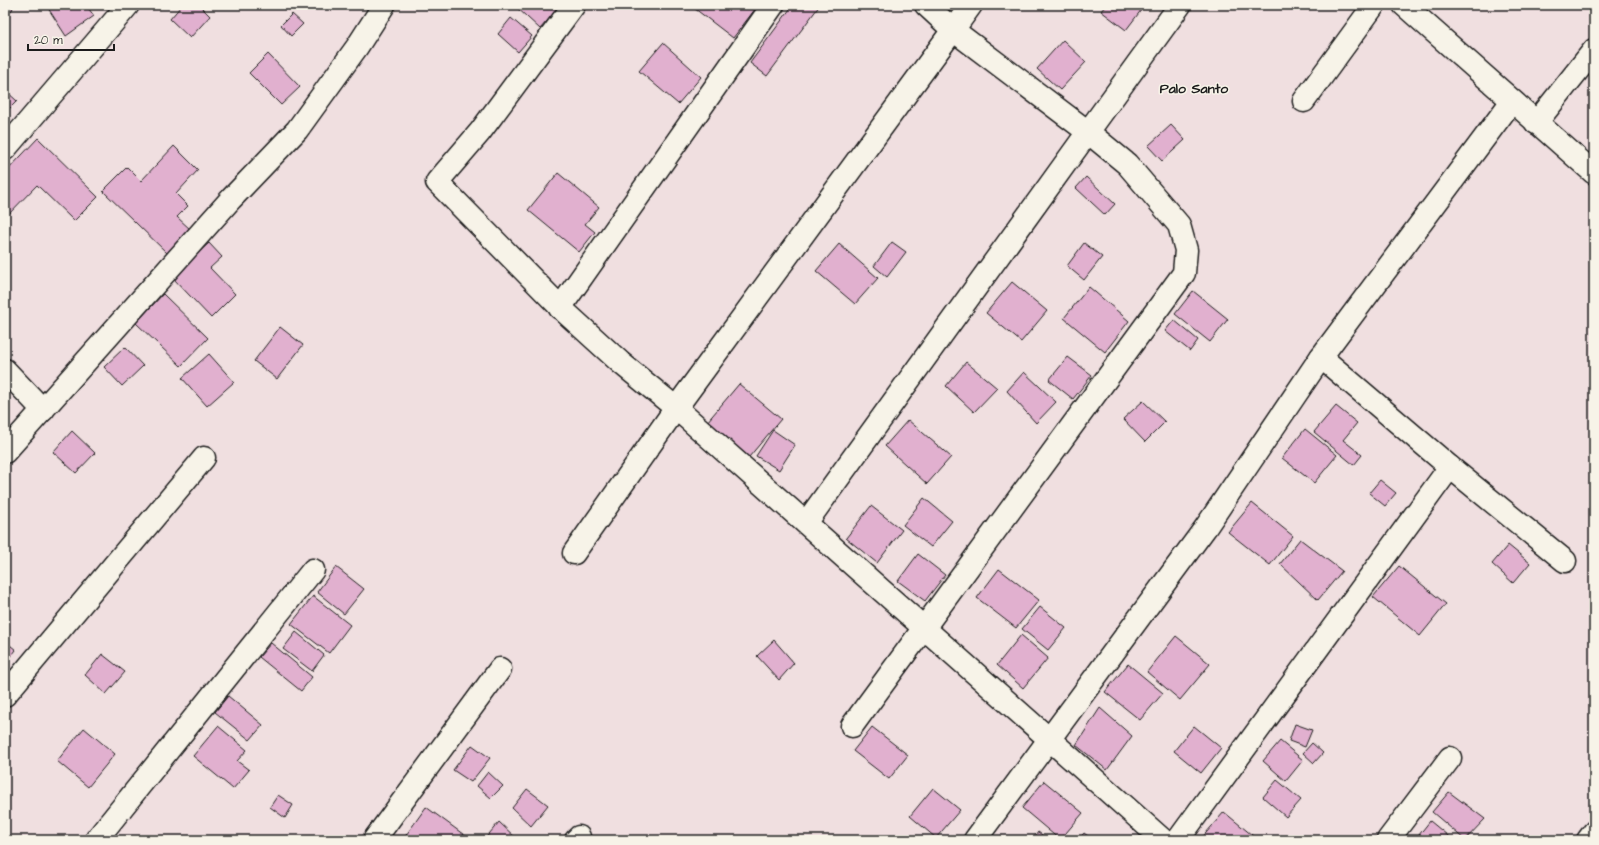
<svg xmlns="http://www.w3.org/2000/svg" width="1599" height="845" viewBox="0 0 1599 845" font-family="'Architects Daughter',sans-serif">
  <style>
    .building { fill: #e1b0cf; stroke: #1c1c1c }
    .lines { fill: none; stroke-linecap: round; stroke-linejoin: round }
    .street-casing { stroke: #1c1c1c; stroke-width: 25 }
    .street { stroke: #f7f3e8; stroke-width: 22 }
    .labels { text-anchor: middle; stroke-width: 3; stroke-linejoin: round; paint-order: stroke }
    .neighbourhood-label { font-size: 14px; font-weight: bold; fill: #1c1c1c; stroke: #f7f3e8 }
  </style>
  <rect width="100%" height="100%" fill="#f0dfe0"/>
  <filter id="ink" filterUnits="userSpaceOnUse"><feTurbulence type="fractalNoise" baseFrequency=".025" numOctaves="2"/><feDisplacementMap in="SourceGraphic" scale="8" xChannelSelector="R" yChannelSelector="G"/><feConvolveMatrix kernelMatrix="1 2 1 2 8 2 1 2 1" color-interpolation-filters="sRGB"/></filter>
  <g filter="url(#ink)">
    <g class="building">
      <path d="M5,5H10L13,9L5,16Z"/>
      <path d="M46,5H86L94,16L66,36Z"/>
      <path d="M182,5H199L210,16L190,38L170,19Z"/>
      <path d="M514,5H561L540,29Z"/>
      <path d="M690,5H752L756,8L733,38Z"/>
      <path d="M793,5H820L767,76L750,63Z"/>
      <path d="M1106,5H1145L1126,30L1101,11Z"/>
      <path d="M292,14L303,24L291,36L281,25Z"/>
      <path d="M511,18L532,36L518,52L498,34Z"/>
      <path d="M1063,40L1086,62L1060,90L1037,69Z"/>
      <path d="M663,43L701,77L678,104L639,71Z"/>
      <path d="M268,54L300,87L281,105L249,73Z"/>
      <path d="M5,90L17,101L5,113Z"/>
      <path d="M1171,125L1185,140L1162,161L1148,146Z"/>
      <path d="M38,138L98,197L74,221L37,185L5,218V173Z"/>
      <path d="M174,146L198,170L176,194L188,206L177,217L191,230L168,254L103,191L127,167L141,181Z"/>
      <path d="M558,173L599,207L585,224L595,232L579,252L528,210Z"/>
      <path d="M1086,177L1115,204L1105,215L1076,188Z"/>
      <path d="M892,242L906,252L887,277L874,266Z"/>
      <path d="M209,243L222,257L210,268L235,294L211,318L172,277Z"/>
      <path d="M1084,243L1102,257L1084,280L1067,266Z"/>
      <path d="M839,244L878,278L855,304L816,271Z"/>
      <path d="M1012,282L1047,311L1021,342L986,313Z"/>
      <path d="M1089,287L1129,321L1105,352L1064,318Z"/>
      <path d="M1193,291L1228,319L1210,342L1175,314Z"/>
      <path d="M163,294L208,338L181,366L136,323Z"/>
      <path d="M1174,320L1198,340L1190,351L1165,331Z"/>
      <path d="M280,327L303,345L277,379L254,361Z"/>
      <path d="M125,347L143,366L122,386L104,367Z"/>
      <path d="M209,354L234,382L207,406L182,378Z"/>
      <path d="M1068,357L1092,375L1073,399L1049,380Z"/>
      <path d="M966,362L997,388L974,412L946,386Z"/>
      <path d="M1024,372L1056,402L1036,423L1007,391Z"/>
      <path d="M739,384L781,419L749,457L707,422Z"/>
      <path d="M1143,401L1165,422L1145,442L1123,419Z"/>
      <path d="M1336,406L1357,423L1343,440L1362,455L1354,465L1314,432Z"/>
      <path d="M908,420L951,457L927,484L885,446Z"/>
      <path d="M1305,429L1337,455L1314,483L1282,458Z"/>
      <path d="M773,430L795,445L779,470L756,456Z"/>
      <path d="M72,431L95,453L76,473L53,452Z"/>
      <path d="M1380,480L1396,493L1385,506L1369,493Z"/>
      <path d="M924,498L952,521L931,547L903,525Z"/>
      <path d="M1252,503L1293,536L1270,565L1228,532Z"/>
      <path d="M871,506L902,530L877,563L846,538Z"/>
      <path d="M1300,539L1342,571L1318,600L1280,564Z"/>
      <path d="M1508,545L1530,563L1513,583L1492,564Z"/>
      <path d="M918,554L945,575L925,601L898,581Z"/>
      <path d="M1399,566L1446,604L1420,636L1373,597Z"/>
      <path d="M336,567L364,589L344,614L317,592Z"/>
      <path d="M999,569L1039,600L1016,628L977,598Z"/>
      <path d="M313,596L350,625L329,653L291,624Z"/>
      <path d="M1040,607L1066,628L1048,650L1022,629Z"/>
      <path d="M296,632L324,655L312,671L283,649Z"/>
      <path d="M1021,635L1048,658L1023,688L997,665Z"/>
      <path d="M1176,636L1210,664L1180,700L1147,672Z"/>
      <path d="M774,640L794,663L779,680L757,656Z"/>
      <path d="M5,641L16,650L5,664Z"/>
      <path d="M271,643L312,677L301,691L259,657Z"/>
      <path d="M102,654L125,672L106,694L85,675Z"/>
      <path d="M1128,664L1163,693L1140,720L1105,692Z"/>
      <path d="M228,696L263,725L250,740L215,712Z"/>
      <path d="M1100,708L1132,736L1107,770L1076,745Z"/>
      <path d="M1295,724L1312,730L1305,747L1289,741Z"/>
      <path d="M218,726L247,750L237,761L249,770L233,789L193,756Z"/>
      <path d="M1194,726L1221,748L1201,773L1174,751Z"/>
      <path d="M872,727L908,755L889,779L853,751Z"/>
      <path d="M84,728L115,754L88,787L57,761Z"/>
      <path d="M1280,741L1303,760L1286,781L1263,761Z"/>
      <path d="M1312,743L1323,753L1314,763L1303,753Z"/>
      <path d="M472,745L490,758L471,782L453,770Z"/>
      <path d="M488,772L503,786L491,798L477,786Z"/>
      <path d="M1277,780L1301,800L1286,817L1263,797Z"/>
      <path d="M1044,781L1083,813L1060,840L1022,808Z"/>
      <path d="M933,788L960,810L936,838L910,816Z"/>
      <path d="M527,789L548,805L531,826L512,808Z"/>
      <path d="M1449,792L1485,819L1465,840L1432,812Z"/>
      <path d="M278,795L293,805L285,818L270,807Z"/>
      <path d="M426,807L471,840H407L404,838Z"/>
      <path d="M1224,812L1258,840H1200Z"/>
      <path d="M1430,821L1453,840H1415Z"/>
      <path d="M499,822L518,840H484Z"/>
      <path d="M1038,832L1049,840H1032Z"/>
      <path d="M1084,833L1093,840H1078Z"/>
    </g>
    <g class="lines">
      <defs>
        <g id="street">
          <path d="M574,5L480,132L437,182L565,312L621,363L676,408L1163,840"/>
          <path d="M1404,5L1594,173"/>
          <path d="M1304,101L1374,5"/>
          <path d="M1536,123L1594,50"/>
          <path d="M5,149L128,5"/>
          <path d="M560,308L773,5"/>
          <path d="M1321,357L1512,101"/>
          <path d="M5,370L43,410"/>
          <path d="M5,452L231,199L297,130L357,47L384,5"/>
          <path d="M806,523L1088,132L953,30L971,5"/>
          <path d="M574,553L676,408L953,30L926,5"/>
          <path d="M5,695L204,458"/>
          <path d="M852,726L1184,273L1186,250L1179,225L1127,164L1088,132L1180,5"/>
          <path d="M96,840L313,570"/>
          <path d="M374,840L500,669"/>
          <path d="M576,840L579,837"/>
          <path d="M975,840L1206,527L1321,357L1450,467L1565,561"/>
          <path d="M1178,840L1450,467"/>
          <path d="M1388,840L1450,758"/>
          <path d="M1588,840L1594,832"/>
        </g>
      </defs>
      <use href="#street" class="street-casing"/>
      <use href="#street" class="street"/>
    </g>
  </g>
  <g class="labels">
    <g class="neighbourhood-label">
      <text x="1194" y="93">Palo Santo</text>
    </g>
  </g>
  <rect width="1599" height="845" fill="none" stroke="#f7f3e8" stroke-width="20"/>
  <rect x="10" y="10" width="1579" height="825" fill="none" stroke="#1c1c1c" stroke-width="1.5" filter="url(#ink)"/>
  <path d="M28 44v6h86v-6" fill="none" stroke="#1c1c1c" stroke-width="2"/>
  <text x="34" y="44" font-size="12" fill="#1c1c1c" stroke="#f7f3e8" stroke-width="3" paint-order="stroke">20 m</text>
</svg>
